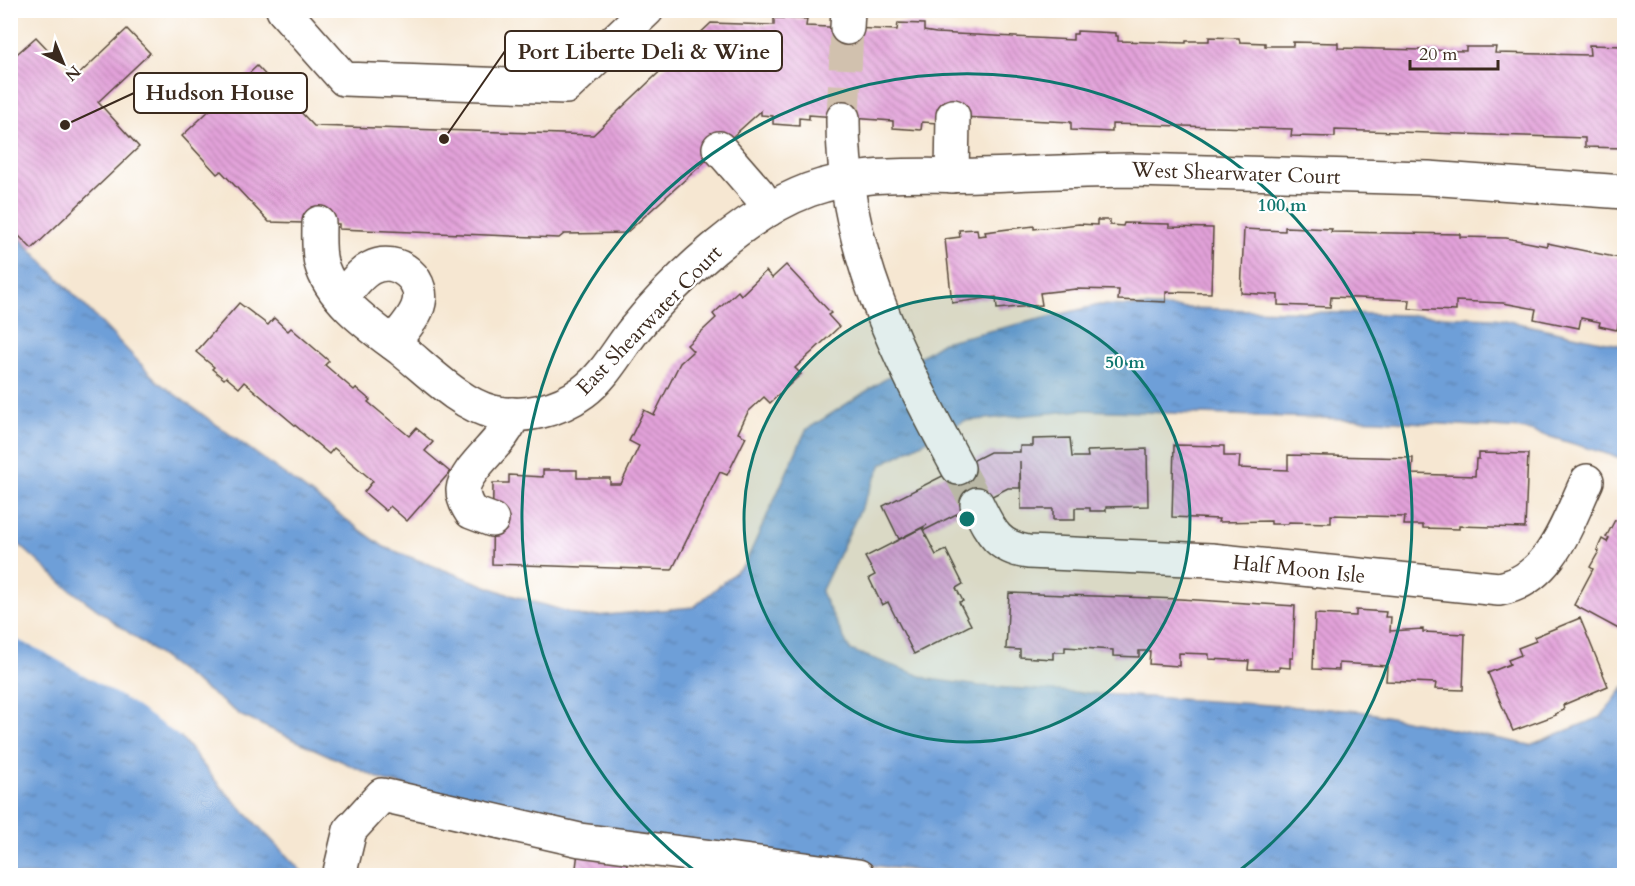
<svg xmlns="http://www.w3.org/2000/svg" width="1635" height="886" viewBox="0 0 1635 886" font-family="Cardo,serif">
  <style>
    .water { fill: url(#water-ripples); stroke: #54647b; stroke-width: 1.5 }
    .pier { fill: #f6e7d2 }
    .building { fill: url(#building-back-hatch) }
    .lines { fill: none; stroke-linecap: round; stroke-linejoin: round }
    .minor-tunnel { stroke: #d1c1ae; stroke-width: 33; stroke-dasharray: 33 16; stroke-linecap: butt }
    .minor-casing { stroke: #574639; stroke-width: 36 }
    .minor { stroke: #fff; stroke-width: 33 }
    .ring { fill: none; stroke: #0f766e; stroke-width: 3 }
    .labels { text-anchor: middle; stroke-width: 4.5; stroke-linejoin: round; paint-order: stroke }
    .street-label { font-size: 21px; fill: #3b2a1e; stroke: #fff }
    .centre { fill: #0f766e; stroke: #fff; stroke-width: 3 }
    .ring-label { font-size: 18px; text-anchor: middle; font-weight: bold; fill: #0f766e; stroke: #fff; stroke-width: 4.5; stroke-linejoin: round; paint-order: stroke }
    .leader { fill: none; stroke: #3b2a1e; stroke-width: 2 }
    .callout-dot { fill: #3b2a1e; stroke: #fff; stroke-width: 2 }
    .callout { fill: #fff; stroke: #3b2a1e; stroke-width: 2 }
    .callout-label { font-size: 22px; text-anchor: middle; font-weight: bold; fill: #3b2a1e }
  </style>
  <defs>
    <pattern id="water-ripples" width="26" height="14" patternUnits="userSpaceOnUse" patternTransform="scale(1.5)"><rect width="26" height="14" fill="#6e9fd8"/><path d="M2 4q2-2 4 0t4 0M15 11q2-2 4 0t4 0" fill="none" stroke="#5c82af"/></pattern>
    <pattern id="building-back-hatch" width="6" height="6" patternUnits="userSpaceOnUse" patternTransform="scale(1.5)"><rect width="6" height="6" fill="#e3a2da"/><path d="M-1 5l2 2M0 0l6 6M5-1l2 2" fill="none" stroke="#b984b0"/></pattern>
  </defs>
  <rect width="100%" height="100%" fill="#fff"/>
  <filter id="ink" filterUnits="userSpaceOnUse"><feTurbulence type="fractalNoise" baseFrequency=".0167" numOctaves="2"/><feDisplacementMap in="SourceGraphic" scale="12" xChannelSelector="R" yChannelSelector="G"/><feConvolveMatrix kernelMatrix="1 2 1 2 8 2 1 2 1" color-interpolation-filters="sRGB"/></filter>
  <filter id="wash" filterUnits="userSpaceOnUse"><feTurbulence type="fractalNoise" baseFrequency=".008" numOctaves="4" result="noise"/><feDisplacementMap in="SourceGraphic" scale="24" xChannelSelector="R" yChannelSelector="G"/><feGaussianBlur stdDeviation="1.35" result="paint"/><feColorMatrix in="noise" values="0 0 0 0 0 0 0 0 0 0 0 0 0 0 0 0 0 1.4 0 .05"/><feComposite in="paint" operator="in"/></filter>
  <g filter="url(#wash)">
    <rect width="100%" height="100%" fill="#f6e7d2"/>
    <g class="water">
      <path d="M11,229L158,382L384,547L507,594L585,617L694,607L745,564L806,430L943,342L1099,305L1495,318L1619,345L1624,347V459L1524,429L1377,420L1082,410L964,421L882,464L821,592L850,650L929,679L979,686L1360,711L1530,745L1601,717L1624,687V875L958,876L584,829L385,781L242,716L64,585L11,537Z"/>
      <path d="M10,613L180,736L219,785L305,875H11Z"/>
    </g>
    <path class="pier" d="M10,610L12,611L189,725L180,737L129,701L42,651L11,637Z"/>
    <g id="blocks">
      <g class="building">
        <path d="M774,18L807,19L806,26L897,30L898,23L924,24V31L936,33L1073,40V34H1077V31L1116,33V36H1118V41L1186,43V41H1209V37L1239,38L1240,42L1265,43V46H1293V42L1338,43V48L1466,51V47H1496L1495,53L1590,55L1589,45L1624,46V148L1585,147V138L1335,130V137L1291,136L1292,129L1112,124V132L1071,130V122L939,116L938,123L922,122L921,130L893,128V121L809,115V119L799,118V126L773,124V116L761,115V111L626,233L564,234L559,238L339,229V224L269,222L221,171L217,174L182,136L257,66L314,126L593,135L711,23L774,25Z"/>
        <path d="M127,29L150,53L98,102L139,147L32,249L10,227V60L36,37L75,78Z"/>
        <path d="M1097,220H1110V225L1123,226L1124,223L1169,224V227L1213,228L1211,293L1166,292V302L1118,300L1119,290L1076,289L1040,293L1042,305L997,309L996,297L952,303L945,239L960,237L959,230L977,229L978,236L986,235L985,232L1034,226V229L1079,224L1097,225Z"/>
        <path d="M1285,227L1332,229L1331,232L1460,234V237L1506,238L1547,246V243L1624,259L1623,326L1618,325L1617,330L1599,326L1600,322L1581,318L1579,328L1534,319L1536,309L1503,303L1456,301V311L1409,309L1410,300L1331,297L1330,307L1278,305V295L1241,293L1244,229L1285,231Z"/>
        <path d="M786,265L831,313L828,315L839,327L795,368L801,374L770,403L764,397L748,412L738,433L746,437L727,475L720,472L672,570L492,564L493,483H509V475L543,477V470H577V478H610V484H621L639,446L629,441L644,410L654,415L680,363L693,351L687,345L716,318L713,314L738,291L741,295L766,271L772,278Z"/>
        <path d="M239,303L268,325L274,318L288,331L291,328L329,361L325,365L354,390L356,388L370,400L368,402L409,436L416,428L433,442L425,451L450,472L407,521L390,506L386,511L364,492L373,481L334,448L329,454L244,382L239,388L226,377L224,379L212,369L214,367L196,352Z"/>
        <path d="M1070,438L1072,457H1088L1087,451L1147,449L1148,506L1106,507V511H1090V508H1075V520H1053V509H1021L1020,461V488H1008L925,530L923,528L927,525L899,539L883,506L990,452H1020V446H1033V439Z"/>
        <path d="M1174,445L1224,446V456H1240L1239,468L1288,470V455L1413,458L1412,474L1475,476L1476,459H1479V453L1528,454L1525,528L1459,526V529L1423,528V525H1404L1405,517L1331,515V523L1289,522L1288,524H1271V521L1218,522L1219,519L1172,517Z"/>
        <path d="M1615,520L1624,525V632L1574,605L1593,569L1590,567L1599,551L1597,550L1602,539L1607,542L1609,538L1606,537Z"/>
        <path d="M922,528L936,555L946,550L963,584L956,588L963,601L959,602L971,625L914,654L888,602L882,605L869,578L875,575L865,557Z"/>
        <path d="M1009,593L1180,599L1295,606L1293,658H1290V668L1279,667V670L1248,669L1249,661L1209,659V654L1179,653V666L1149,664L1150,651H1139V657L1113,656V650L1065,647V652H1053V659L1020,657V650L1006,649Z"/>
        <path d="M1356,610L1386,612L1385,617H1391L1390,631L1423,629V632L1465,634L1463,690L1435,689L1436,683L1386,681L1387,666L1339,663V670L1313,669L1315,614L1356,616Z"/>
        <path d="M1580,618L1608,686L1563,705L1564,710L1555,714L1556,715L1513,731L1488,673L1510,664L1508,660L1521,655L1518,648L1536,641L1534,637Z"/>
        <path d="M578,852L628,858L625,876H575Z"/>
      </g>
    </g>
  </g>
  <g filter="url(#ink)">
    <use href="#blocks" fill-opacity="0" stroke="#574639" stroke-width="1.5"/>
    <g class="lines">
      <g class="minor-tunnel">
        <path d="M843,118L847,28"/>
        <path d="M958,468L977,504"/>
      </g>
      <defs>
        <g id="minor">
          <path d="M283,10L344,79L566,87L647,10"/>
          <path d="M847,28L848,10"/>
          <path d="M843,118C842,250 898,356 958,468"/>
          <path d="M719,148L759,194L768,210"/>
          <path d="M952,176L953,116"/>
          <path d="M319,223C319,236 318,250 321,263C331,300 373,328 402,350C427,370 461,405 493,412C523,419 559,410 583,392C605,376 618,350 634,330C677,277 745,214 809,190C864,170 922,177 979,175C1031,174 1082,170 1134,170L1428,178L1624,192"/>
          <path d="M342,298C350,288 359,274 371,268C397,254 429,281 417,309C412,321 401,332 393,343"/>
          <path d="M977,504C990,530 996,547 1028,552L1211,560L1499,589C1551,580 1567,523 1587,481"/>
          <path d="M492,520L471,512C467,506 463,499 463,490C465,470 495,448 505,431C509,426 511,420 513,414"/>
          <path d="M339,876L350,830L382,795L580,840L858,876"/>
        </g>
      </defs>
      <use href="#minor" class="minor-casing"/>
      <use href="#minor" class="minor"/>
    </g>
  </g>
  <circle cx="967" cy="519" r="223" fill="#0f766e" fill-opacity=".12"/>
  <g class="ring">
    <circle cx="967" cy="519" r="223"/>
    <path d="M699 874A445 445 0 1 1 1235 874"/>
  </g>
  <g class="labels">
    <g class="street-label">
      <text transform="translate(1236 173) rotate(2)" y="7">West Shearwater Court</text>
      <text transform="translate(649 320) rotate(-46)" y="7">East Shearwater Court</text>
      <text transform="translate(1299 569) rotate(6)" y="7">Half Moon Isle</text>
    </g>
  </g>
  <circle cx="967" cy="519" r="9" class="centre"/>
  <g class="ring-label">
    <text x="1282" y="211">100 m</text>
    <text x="1125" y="368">50 m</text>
  </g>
  <path class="leader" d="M444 139L505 51M65 125L134 93"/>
  <g class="callout-dot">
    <circle cx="444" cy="139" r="6"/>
    <circle cx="65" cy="125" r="6"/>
  </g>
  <g class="callout">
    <rect x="505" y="31" width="277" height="40" rx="6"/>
    <rect x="134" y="73" width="173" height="40" rx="6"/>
  </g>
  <g class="callout-label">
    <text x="644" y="59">Port Liberte Deli &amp; Wine</text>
    <text x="220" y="100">Hudson House</text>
  </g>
  <rect width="1635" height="886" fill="none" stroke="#fff" stroke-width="36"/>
  <g transform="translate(63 63) rotate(137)" stroke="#ffffff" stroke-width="4.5" paint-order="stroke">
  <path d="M0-4.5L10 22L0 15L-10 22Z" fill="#3b2a1e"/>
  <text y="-9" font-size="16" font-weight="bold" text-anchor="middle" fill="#3b2a1e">N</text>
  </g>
  <path d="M1410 60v9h88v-9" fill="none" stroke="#3b2a1e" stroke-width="3"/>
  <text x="1419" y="60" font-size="18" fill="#3b2a1e" stroke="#ffffff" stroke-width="4.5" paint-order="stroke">20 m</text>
</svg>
